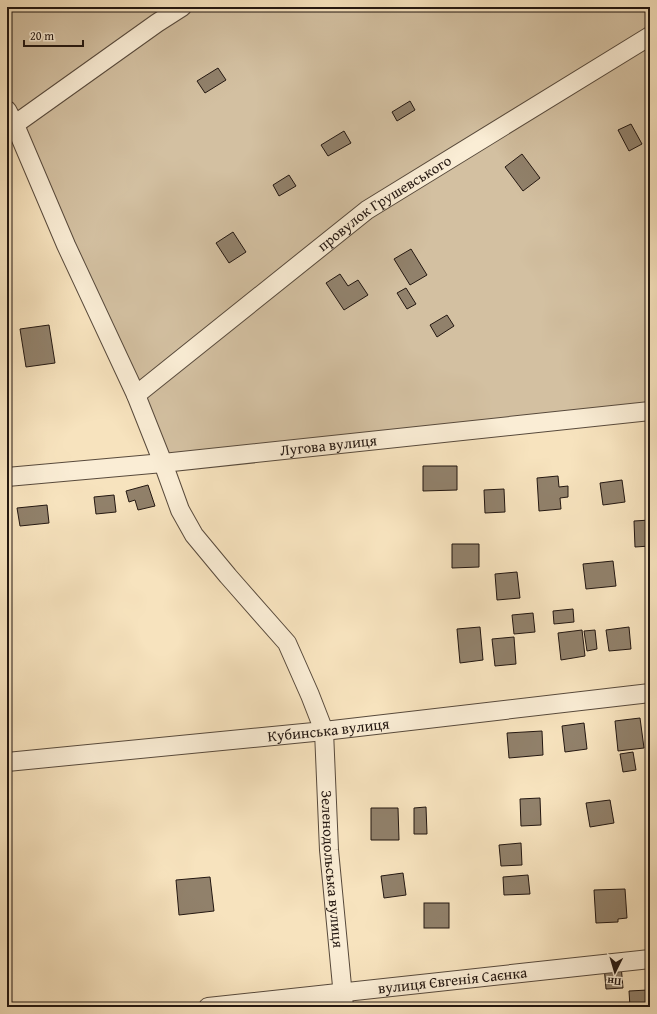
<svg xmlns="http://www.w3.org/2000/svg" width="657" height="1014" viewBox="0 0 657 1014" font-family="'Gentium Book Plus',serif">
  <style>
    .green { fill: #d3c0a1; stroke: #7b6c59 }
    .building { fill: #91816b; stroke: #231711 }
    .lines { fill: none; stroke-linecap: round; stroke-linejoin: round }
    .minor-casing { stroke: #584a3c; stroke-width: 20 }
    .minor { stroke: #faedd5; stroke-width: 18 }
    .labels { text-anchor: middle; stroke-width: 3; stroke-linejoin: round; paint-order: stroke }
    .street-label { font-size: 15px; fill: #231711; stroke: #faedd5 }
  </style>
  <rect width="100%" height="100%" fill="#f7e3be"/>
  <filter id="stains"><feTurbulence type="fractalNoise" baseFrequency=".005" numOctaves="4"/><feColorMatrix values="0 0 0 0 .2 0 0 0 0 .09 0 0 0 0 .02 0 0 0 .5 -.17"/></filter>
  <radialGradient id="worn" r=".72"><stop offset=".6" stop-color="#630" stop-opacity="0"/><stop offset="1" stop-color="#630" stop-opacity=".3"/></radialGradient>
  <path class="green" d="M7,7H650V411L163,463L7,110Z"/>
  <g class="building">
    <path d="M218,68L226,80L205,93L197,81Z"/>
    <path d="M410,101L415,110L397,121L392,112Z"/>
    <path d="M631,124L642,144L629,151L618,130Z"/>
    <path d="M344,131L351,143L328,156L321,145Z"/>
    <path d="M522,154L540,178L523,191L505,167Z"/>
    <path d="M289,175L296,186L279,196L273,185Z"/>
    <path d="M233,232L246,252L229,263L216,243Z"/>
    <path d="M411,249L427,275L410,285L394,259Z"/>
    <path d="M340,274L348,286L358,280L368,295L344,310L326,283Z"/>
    <path d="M406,288L416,304L407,309L397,293Z"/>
    <path d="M447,315L454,326L437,337L430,325Z"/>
    <path d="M49,325L55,363L26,367L20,329Z"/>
    <path d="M423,466H457V490L423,491Z"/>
    <path d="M558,476L559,487L568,486V497L560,498L561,509L539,511L537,478Z"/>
    <path d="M622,480L625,502L603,505L600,483Z"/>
    <path d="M148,485L155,506L138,510L135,500L129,502L126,491Z"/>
    <path d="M504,489L505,512L485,513L484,490Z"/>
    <path d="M114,495L116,512L96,514L94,497Z"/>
    <path d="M47,505L49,523L20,526L17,508Z"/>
    <path d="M650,520V546L635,547L634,521Z"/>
    <path d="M452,544H479V567L452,568Z"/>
    <path d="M613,561L616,586L586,589L583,564Z"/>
    <path d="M517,572L520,598L497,600L495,574Z"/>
    <path d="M573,609L574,622L554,624L553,611Z"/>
    <path d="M533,613L535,632L514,634L512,615Z"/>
    <path d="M480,627L483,660L460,663L457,629Z"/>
    <path d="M629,627L631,649L609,651L606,630Z"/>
    <path d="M582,630L585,656L561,660L558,633Z"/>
    <path d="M595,630L597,649L587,651L584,631Z"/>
    <path d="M514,637L516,664L495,666L492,639Z"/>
    <path d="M640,718L644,748L618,751L615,721Z"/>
    <path d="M584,723L587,749L565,752L562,726Z"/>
    <path d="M542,731L543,755L509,758L507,733Z"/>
    <path d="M633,752L636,770L623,772L620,754Z"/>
    <path d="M540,798L541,825L521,826L520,799Z"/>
    <path d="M610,800L614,823L590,827L586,803Z"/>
    <path d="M426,807L427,834H414V808Z"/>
    <path d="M371,808H398L399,840H371Z"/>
    <path d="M521,843L522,865L501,866L499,845Z"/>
    <path d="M403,873L406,895L384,898L381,876Z"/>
    <path d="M528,875L530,894L504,895L503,877Z"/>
    <path d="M210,877L214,911L179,915L176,880Z"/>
    <path d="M625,889L627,918L618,919V922L596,923L594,890Z"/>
    <rect x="424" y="903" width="25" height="25"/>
    <path d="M621,965L623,988L606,989L604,966Z"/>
    <path d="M648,990L649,1007H630L629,991Z"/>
    <path d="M493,1004V1007H472V1005Z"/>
  </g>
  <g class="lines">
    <defs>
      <g id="minor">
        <path id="s1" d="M7,110L15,125L66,245L136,395L163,463L180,510L194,535L228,576L287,643L310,695L324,731L329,850L344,1007"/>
        <path d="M7,130L157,23L182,7"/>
        <path id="s2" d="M136,395L367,210L650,36"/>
        <path id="s3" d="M7,477L163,463L650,411"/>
        <path id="s4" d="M7,762L324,731L650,693"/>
        <path id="s5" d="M208,1007L650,959"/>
      </g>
    </defs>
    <use href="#minor" class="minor-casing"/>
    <use href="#minor" class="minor"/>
  </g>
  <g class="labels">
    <g class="street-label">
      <text dy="5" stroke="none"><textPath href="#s2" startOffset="314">провулок Грушевського</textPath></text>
      <text dy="5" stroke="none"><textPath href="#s3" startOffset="323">Лугова вулиця</textPath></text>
      <text dy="5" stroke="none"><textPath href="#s4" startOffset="323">Кубинська вулиця</textPath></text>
      <text dy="5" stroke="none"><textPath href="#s1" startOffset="841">Зеленодольська вулиця</textPath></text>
      <text dy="5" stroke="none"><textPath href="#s5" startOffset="246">вулиця Євгенія Саєнка</textPath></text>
    </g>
  </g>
  <rect width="657" height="1014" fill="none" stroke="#f7e3be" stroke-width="24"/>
  <rect x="8" y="8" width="641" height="998" fill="none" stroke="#231711" stroke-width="2"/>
  <rect x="12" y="12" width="633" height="990" fill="none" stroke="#231711"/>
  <g transform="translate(615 972) rotate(185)" stroke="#faedd5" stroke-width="3" paint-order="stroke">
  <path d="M0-3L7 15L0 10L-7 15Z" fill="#231711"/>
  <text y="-6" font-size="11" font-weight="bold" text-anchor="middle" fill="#231711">Пн</text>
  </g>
  <path d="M24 40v6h59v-6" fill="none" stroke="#231711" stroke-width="2"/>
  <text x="30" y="40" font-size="12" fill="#231711" stroke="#faedd5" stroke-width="3" paint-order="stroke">20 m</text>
  <rect width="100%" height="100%" filter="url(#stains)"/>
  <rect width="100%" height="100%" fill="url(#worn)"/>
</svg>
